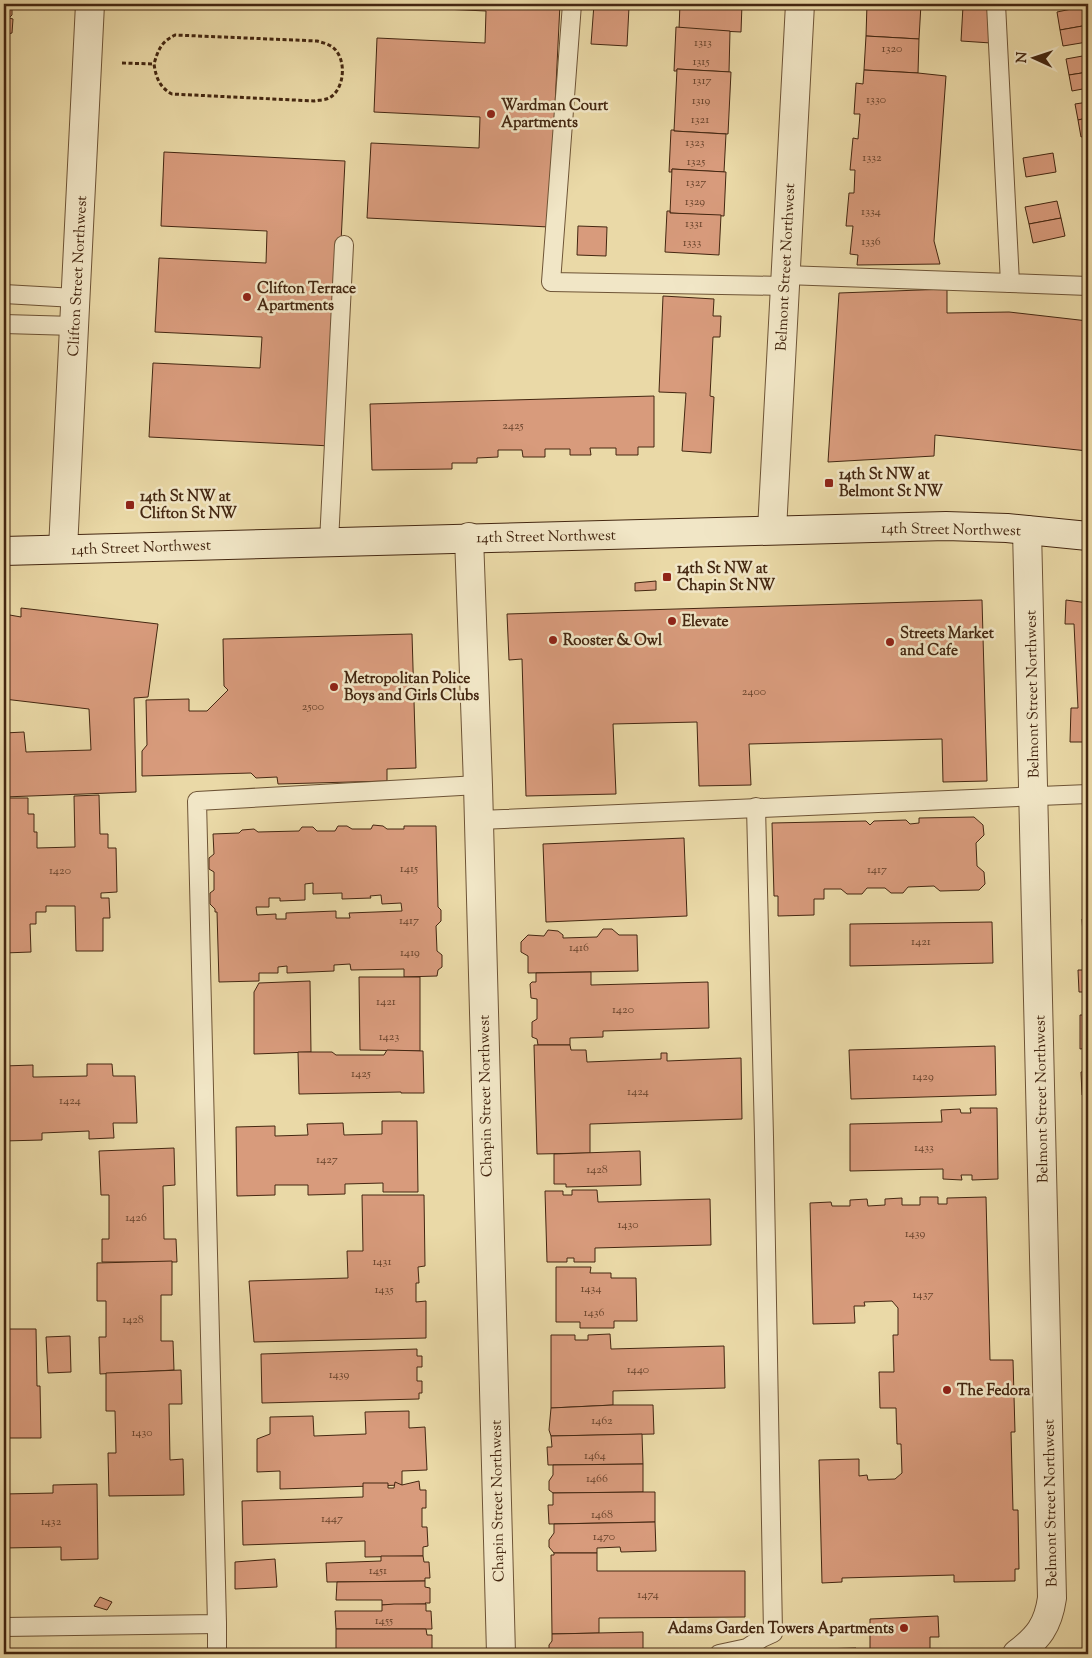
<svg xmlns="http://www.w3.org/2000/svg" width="1092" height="1658" viewBox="0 0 1092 1658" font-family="'Sorts Mill Goudy',serif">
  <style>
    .building { fill: #d89b7c; stroke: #442711; fill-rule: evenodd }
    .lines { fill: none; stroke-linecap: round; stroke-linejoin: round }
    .service-casing { stroke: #6e5436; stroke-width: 20 }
    .minor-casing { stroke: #6e5436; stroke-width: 30 }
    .secondary-casing { stroke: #442711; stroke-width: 30 }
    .path { stroke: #442711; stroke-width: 3; stroke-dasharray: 4 2.5; stroke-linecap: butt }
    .service { stroke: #f1e6c6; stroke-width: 18 }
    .minor { stroke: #f1e6c6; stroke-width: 28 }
    .secondary { stroke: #f1e6c6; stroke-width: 28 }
    .poi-dot { fill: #8f2418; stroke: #f1e6c6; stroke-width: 2 }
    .labels { text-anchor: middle; stroke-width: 5; stroke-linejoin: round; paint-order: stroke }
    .number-label { font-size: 12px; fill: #69442c }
    .poi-label { font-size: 15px; font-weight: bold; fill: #442711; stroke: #f1e6c6; text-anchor: start }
    .street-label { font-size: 15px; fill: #442711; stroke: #f1e6c6 }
  </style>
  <rect width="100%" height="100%" fill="#ead9a7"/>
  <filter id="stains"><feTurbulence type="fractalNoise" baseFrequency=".004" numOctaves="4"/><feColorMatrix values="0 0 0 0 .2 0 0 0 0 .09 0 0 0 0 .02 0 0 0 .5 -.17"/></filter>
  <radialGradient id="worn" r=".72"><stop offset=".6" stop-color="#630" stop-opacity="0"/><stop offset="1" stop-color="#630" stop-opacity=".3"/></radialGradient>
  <g class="building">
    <path d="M4,4H12V15L9,18L13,19L12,33L8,34L9,37V53L6,54V61H4Z"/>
    <path d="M380,4H560L549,227L367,218L371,143L479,148L480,117L374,112L377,38L485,43L486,11L380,6Z"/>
    <path d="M594,4L629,7L627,46L591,44Z"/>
    <path d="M680,4H742L741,32L679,29Z"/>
    <path d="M867,4H921L919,39L866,36Z"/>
    <path d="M1081,4H1088V25L1060,30L1057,12L1081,7Z"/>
    <path d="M963,6L989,8L991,43L961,41Z"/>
    <path d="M1088,25V45L1087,42L1063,46L1060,30Z"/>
    <path d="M676,27L730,31L729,72L677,69V71H674Z"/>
    <path d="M866,36L919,39L918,73L864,70Z"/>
    <path d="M1088,55V72L1069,75L1066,59Z"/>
    <path d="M677,69L731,72L728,134L674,131Z"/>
    <path d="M864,70L918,73L946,76L934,241L940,264L857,265L858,255L850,254L853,226H846L849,193H854L855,170H850L853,138L858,139L860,114H854L856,83L863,84Z"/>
    <path d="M1088,72V88L1072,91L1069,75Z"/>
    <path d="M4,90L8,99L7,112L4,115Z"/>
    <path d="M1088,102V118L1078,120L1075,104Z"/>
    <path d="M1086,118H1088V135L1081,137L1078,120Z"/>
    <path d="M671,130H674V131L726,134L724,172L672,169V172H669Z"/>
    <path d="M4,132H8L7,150L4,149Z"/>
    <path d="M1088,147V166H1086L1083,148Z"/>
    <path d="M164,152L345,161L331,446L149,437L153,363L260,368L262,337L155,332L159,258L266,263L267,231L161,226Z"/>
    <path d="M1053,153L1056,172L1026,177L1023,158Z"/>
    <path d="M672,169L726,172L724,216L670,213Z"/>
    <path d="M1057,201L1061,218L1029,224L1025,207Z"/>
    <path d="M667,211H670V213L721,215L719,255L665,252Z"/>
    <path d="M1061,218L1065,236L1033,243L1029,224Z"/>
    <path d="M578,226L607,227L606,256L577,255Z"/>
    <path d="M947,289V313L1009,312L1088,321V451L935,435L934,456L828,462L839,293Z"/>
    <path d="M663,296L714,299L713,316H721L720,337H713L710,396L714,397L711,453L682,451L686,393L659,392Z"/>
    <path d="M654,396V447H638V455H616V448H590L591,455H570V449H545V457H523L522,450H498V457L477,458V463H452V469L372,470L370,404Z"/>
    <path d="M656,581V590L635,591V583Z"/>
    <path d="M982,600L987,781L943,782L942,739L749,744L751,785L699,786L697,722L613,724L616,794L526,796L522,659L509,660L507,614Z"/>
    <path d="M1066,600L1088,603V742H1070L1071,708H1078L1074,624H1065Z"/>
    <path d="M21,608L158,624L148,697L134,698L136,792L4,797V733L24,732L26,752L91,750L89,709L4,699V614L21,617Z"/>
    <path d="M412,634L416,768L387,769V781L278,784L277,777L256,778L251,773L142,776V751L147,745L146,700L189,699V711H207L228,690L224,686L223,639Z"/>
    <path d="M99,795L100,834H108V848H116L117,892L101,893V898H109L110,918H103V951H76L75,906H46V912H36V924H30L31,952L4,953V798H28V814H34V832H37V848L75,847L74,796Z"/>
    <rect x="1084" y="814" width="4" height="24"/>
    <path d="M974,817L983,825L984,835L976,843L977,866L984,872L985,884L979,890L940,891L934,886L908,887L903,893H891L885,888H867L862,894H847L841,889H824V899H814V915L778,916V896H774L772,823L866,821L870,825L874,821L906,820L910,824L919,823V818Z"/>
    <path d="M373,825L383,826L387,829H404V826H436L438,907L441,910V921L436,926L437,951L442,955V967L438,970L437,976L404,977V969L351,970L350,964L334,965V971L287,973V966L278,967V973H259V981L219,982L217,912H215V909L210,904V893L214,890V872L209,869V858L214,854L213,834L239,833L242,830L254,829L258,832L299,831L302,827H313L317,831H335L338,826H347L352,829H371ZM313,883V894L342,893V899L371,898L370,896L381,895L382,904L401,903L402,911L349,913L350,918H336V911L286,913V919H276V914L257,915L256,907H269V898H280V901L305,900V884Z"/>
    <path d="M684,838L687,916L546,922L543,844Z"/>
    <path d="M1084,838H1088V862H1085Z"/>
    <rect x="1085" y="862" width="3" height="24"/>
    <path d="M1082,919H1088V934L1083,935Z"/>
    <path d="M992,922L993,963L850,966V924Z"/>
    <path d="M603,929H612L619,935H637L638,971L528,973V956L521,952V942L528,935L544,936L548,930L558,931L563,935V938L597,937Z"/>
    <path d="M1078,970H1088V992H1079Z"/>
    <path d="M591,972V985L708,982L709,1028L603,1031V1037L570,1038V1045H538L537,1039L532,1037V1022L537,1019V999L531,998L530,984L532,982H536V973Z"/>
    <path d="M359,977H420V1051L360,1050Z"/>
    <path d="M310,981L311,1052L254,1054V992L259,983Z"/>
    <path d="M1080,1015H1088V1048L1080,1049Z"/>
    <path d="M534,1045H570L571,1050H586L587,1062L661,1059V1053H667V1061L741,1058L742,1119L590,1124V1153L537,1154Z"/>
    <path d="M995,1046L996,1095L851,1099L849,1050Z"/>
    <path d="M387,1050L423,1051L424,1093H401V1092L299,1094L298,1052H332L336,1055H384Z"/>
    <path d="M87,1064H112L113,1076H135L137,1123H113L114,1138H111L89,1139V1131L42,1133V1140L4,1141V1066L33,1065V1077H37L87,1076Z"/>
    <path d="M1088,1071V1094L1082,1095L1081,1072Z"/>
    <path d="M970,1108H997L998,1179L972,1180V1175H961L962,1180L943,1179V1169L850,1171V1124L942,1122L941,1110L960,1109L961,1113H971Z"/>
    <path d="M382,1121H417L418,1192H383V1183L345,1184V1194L308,1195V1185H275V1195L237,1196L236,1127L275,1126V1136L308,1135L307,1124L343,1123L344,1135L382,1134Z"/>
    <path d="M174,1148L175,1185L163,1186L164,1239H176L177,1262H102V1239H109V1195H101L99,1151Z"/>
    <path d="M640,1151L641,1185L566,1187V1184H554V1154Z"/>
    <path d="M572,1190H597L598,1202L710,1199L711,1245L595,1248V1262H574V1258H567V1262H547L545,1191H563V1195H572Z"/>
    <path d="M362,1195H424L425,1266L418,1267L419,1283H416V1302L426,1301V1338L254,1342L249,1281L348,1278L347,1251H363Z"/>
    <path d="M920,1197H938V1204H947V1198L986,1197L990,1360H1013L1015,1432H1011L1013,1510H1018L1019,1569H1015V1581L954,1582V1575L842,1578V1582L822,1583L819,1460L859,1459V1476L867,1475L868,1480L895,1479L902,1473L901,1444H897L896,1408H880L879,1372H894L893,1335H898V1308L892,1301L864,1302L865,1306H854L855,1323L813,1324L810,1203L831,1202L832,1206H850V1200L867,1199L868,1206L885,1205V1199L902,1198V1205H920Z"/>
    <path d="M172,1261V1295H161V1341H173L174,1370L100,1374L99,1337H106V1301H97V1263Z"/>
    <path d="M556,1267H591L590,1273H611V1278H636L637,1321H614V1328H580V1322H556Z"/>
    <path d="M4,1329H36L37,1386H40L41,1438H4Z"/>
    <path d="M610,1334L611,1349L724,1346L725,1388L613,1391V1405L551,1408V1335H575V1340H588V1335Z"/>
    <path d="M70,1336L71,1372L48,1373L46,1337Z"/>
    <path d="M417,1349V1356H422V1367H417V1381H422V1393H419V1399L262,1403L261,1354Z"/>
    <path d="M181,1370L182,1404H169L170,1460L183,1459L184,1495L109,1496L108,1453H116L115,1411H106V1373Z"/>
    <path d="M613,1405H653L654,1434L551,1436L549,1430L551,1408Z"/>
    <path d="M409,1411V1428L425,1427L427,1470L402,1471V1485L280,1489V1471L257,1472V1439L270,1434V1417L313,1416L314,1436L366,1434L365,1412Z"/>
    <path d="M642,1434L643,1464L548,1465L547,1447H552L551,1436Z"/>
    <path d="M643,1464V1492L553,1493L549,1490V1481L553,1475V1465Z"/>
    <path d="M419,1481L420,1490H426V1508H422V1527H427L428,1546L423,1547V1556L365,1557V1541L243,1545L242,1501L363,1497V1483H388V1488H394L395,1482L402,1485Z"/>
    <path d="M97,1484L98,1559L61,1560V1547L4,1548V1494L53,1493V1485Z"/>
    <path d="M643,1492H655V1522L549,1524L548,1505H553V1493Z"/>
    <path d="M655,1522L656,1551L621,1552L620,1547L597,1548V1553H554L549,1547V1540L554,1533V1524Z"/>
    <path d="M554,1553H597V1571H745V1617L599,1618V1633L552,1634L551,1555H554Z"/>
    <path d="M381,1556H423L424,1562H429L430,1578H425V1581L327,1582L326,1563L381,1561Z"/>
    <path d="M275,1559L277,1587L235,1589V1562Z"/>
    <path d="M425,1581V1587L430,1588V1603H425L426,1604L382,1605V1600H336L337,1582Z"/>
    <path d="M100,1597L112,1602L107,1610L94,1606Z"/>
    <path d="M394,1604H426V1611H431L432,1629H336L335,1611H382V1605Z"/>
    <path d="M938,1616L939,1637H930V1654H870V1619Z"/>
    <path d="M336,1629H426L427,1635H432V1652L383,1654V1649H336Z"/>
    <path d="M643,1632V1654H549V1645L552,1641V1634Z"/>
    <path d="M856,1648V1654H781V1650Z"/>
  </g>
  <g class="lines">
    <defs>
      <g id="service">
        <path d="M572,4L551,282L784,286"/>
        <path d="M996,4L1010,283L1088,286"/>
        <path d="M785,275L1010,283"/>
        <path d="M4,294L75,298"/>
        <path d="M4,324L74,326"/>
        <path d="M329,542L344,245"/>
        <path d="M479,820L1088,794"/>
        <path d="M217,1624V1654"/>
        <path d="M4,1627L217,1624L197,801L478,785"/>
        <path d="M719,1654L747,1648L762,1638L773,1633L764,1137L756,807"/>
      </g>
      <g id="minor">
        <path d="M772,530L800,4"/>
        <path d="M469,537L478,785L501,1654"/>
        <path d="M63,549L90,4"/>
        <path d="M1017,1654C1038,1638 1048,1626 1052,1598L1027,530"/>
      </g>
      <path id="secondary" d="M4,551L946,526L1007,528L1088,536"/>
    </defs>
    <use href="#service" class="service-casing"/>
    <use href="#minor" class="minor-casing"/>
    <use href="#secondary" class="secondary-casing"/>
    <path class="path" d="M122,63L154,64C156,77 159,87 172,94L314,101C319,100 325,100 329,98C344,90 346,64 337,52C333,45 324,43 317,41L175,35C161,42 158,50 154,64"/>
    <use href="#service" class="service"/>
    <use href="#minor" class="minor"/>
    <use href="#secondary" class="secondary"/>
  </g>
  <g class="poi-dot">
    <circle cx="491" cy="114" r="5"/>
    <circle cx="247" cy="297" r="5"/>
    <rect x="824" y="478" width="10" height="10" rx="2.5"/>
    <rect x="125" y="500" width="10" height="10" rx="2.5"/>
    <rect x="662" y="572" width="10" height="10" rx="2.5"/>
    <circle cx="672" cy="621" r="5"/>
    <circle cx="553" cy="640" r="5"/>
    <circle cx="890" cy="642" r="5"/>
    <circle cx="334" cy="687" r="5"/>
    <circle cx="947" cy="1390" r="5"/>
    <circle cx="904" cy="1628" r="5"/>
  </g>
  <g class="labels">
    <g class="number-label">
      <text x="703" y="46">1313</text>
      <text x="892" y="52">1320</text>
      <text x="701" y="65">1315</text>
      <text x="702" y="84">1317</text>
      <text x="876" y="103">1330</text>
      <text x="701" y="104">1319</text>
      <text x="700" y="123">1321</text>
      <text x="695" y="146">1323</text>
      <text x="872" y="161">1332</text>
      <text x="696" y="165">1325</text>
      <text x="696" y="186">1327</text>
      <text x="695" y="205">1329</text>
      <text x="871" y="215">1334</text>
      <text x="694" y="227">1331</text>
      <text x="871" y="245">1336</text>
      <text x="692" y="246">1333</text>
      <text x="513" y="429">2425</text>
      <text x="754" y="695">2400</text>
      <text x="313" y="710">2500</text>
      <text x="409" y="872">1415</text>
      <text x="877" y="873">1417</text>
      <text x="60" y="874">1420</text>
      <text x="409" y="924">1417</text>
      <text x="921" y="945">1421</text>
      <text x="579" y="951">1416</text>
      <text x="410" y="956">1419</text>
      <text x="386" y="1005">1421</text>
      <text x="623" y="1013">1420</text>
      <text x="389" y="1040">1423</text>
      <text x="361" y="1077">1425</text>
      <text x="923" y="1080">1429</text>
      <text x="638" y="1095">1424</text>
      <text x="70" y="1104">1424</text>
      <text x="924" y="1151">1433</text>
      <text x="327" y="1163">1427</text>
      <text x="597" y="1173">1428</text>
      <text x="136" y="1221">1426</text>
      <text x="628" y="1228">1430</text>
      <text x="915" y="1237">1439</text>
      <text x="382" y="1265">1431</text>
      <text x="591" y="1292">1434</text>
      <text x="384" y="1293">1435</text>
      <text x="923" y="1298">1437</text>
      <text x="594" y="1316">1436</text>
      <text x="133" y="1323">1428</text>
      <text x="638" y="1373">1440</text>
      <text x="339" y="1378">1439</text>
      <text x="602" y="1424">1462</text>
      <text x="142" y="1436">1430</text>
      <text x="595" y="1459">1464</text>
      <text x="597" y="1482">1466</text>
      <text x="602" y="1518">1468</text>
      <text x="332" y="1522">1447</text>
      <text x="51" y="1525">1432</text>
      <text x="604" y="1540">1470</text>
      <text x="378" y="1574">1451</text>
      <text x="648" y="1598">1474</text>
      <text x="384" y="1624">1455</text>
    </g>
    <g class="poi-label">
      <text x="501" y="110">Wardman Court<tspan x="501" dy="17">Apartments</tspan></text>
      <text x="257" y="293">Clifton Terrace<tspan x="257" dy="17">Apartments</tspan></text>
      <text x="839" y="479">14th St NW at<tspan x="839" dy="17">Belmont St NW</tspan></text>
      <text x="140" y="501">14th St NW at<tspan x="140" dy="17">Clifton St NW</tspan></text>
      <text x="677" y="573">14th St NW at<tspan x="677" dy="17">Chapin St NW</tspan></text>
      <text x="682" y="626">Elevate</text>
      <text x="900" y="638">Streets Market<tspan x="900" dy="17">and Cafe</tspan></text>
      <text x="563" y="645">Rooster &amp; Owl</text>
      <text x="344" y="683">Metropolitan Police<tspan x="344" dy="17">Boys and Girls Clubs</tspan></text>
      <text x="957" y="1395">The Fedora</text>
      <text x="894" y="1633" text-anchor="end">Adams Garden Towers Apartments</text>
    </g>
    <g class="street-label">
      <text transform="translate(785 267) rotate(-87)" y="5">Belmont Street Northwest</text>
      <text transform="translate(77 276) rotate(-87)" y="5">Clifton Street Northwest</text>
      <text transform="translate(951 529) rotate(1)" y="5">14th Street Northwest</text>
      <text transform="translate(546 536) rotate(-1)" y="5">14th Street Northwest</text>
      <text transform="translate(141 547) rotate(-2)" y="5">14th Street Northwest</text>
      <text transform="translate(1032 694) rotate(-91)" y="5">Belmont Street Northwest</text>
      <text transform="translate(485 1096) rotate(-91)" y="5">Chapin Street Northwest</text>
      <text transform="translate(1041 1099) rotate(-91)" y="5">Belmont Street Northwest</text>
      <text transform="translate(497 1501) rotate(-91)" y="5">Chapin Street Northwest</text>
      <text transform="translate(1050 1503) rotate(-91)" y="5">Belmont Street Northwest</text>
    </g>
  </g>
  <rect width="1092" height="1658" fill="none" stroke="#ead9a7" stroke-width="20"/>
  <rect x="5" y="5" width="1082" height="1648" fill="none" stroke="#442711" stroke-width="2.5"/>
  <rect x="10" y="10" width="1072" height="1638" fill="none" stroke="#442711"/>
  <g transform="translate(1034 58) rotate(273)" stroke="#f1e6c6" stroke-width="4" paint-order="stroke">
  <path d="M0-4L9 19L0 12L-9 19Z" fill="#442711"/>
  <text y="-8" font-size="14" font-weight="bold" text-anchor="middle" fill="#442711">N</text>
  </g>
  <rect width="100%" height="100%" filter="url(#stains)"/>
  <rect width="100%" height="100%" fill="url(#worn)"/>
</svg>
